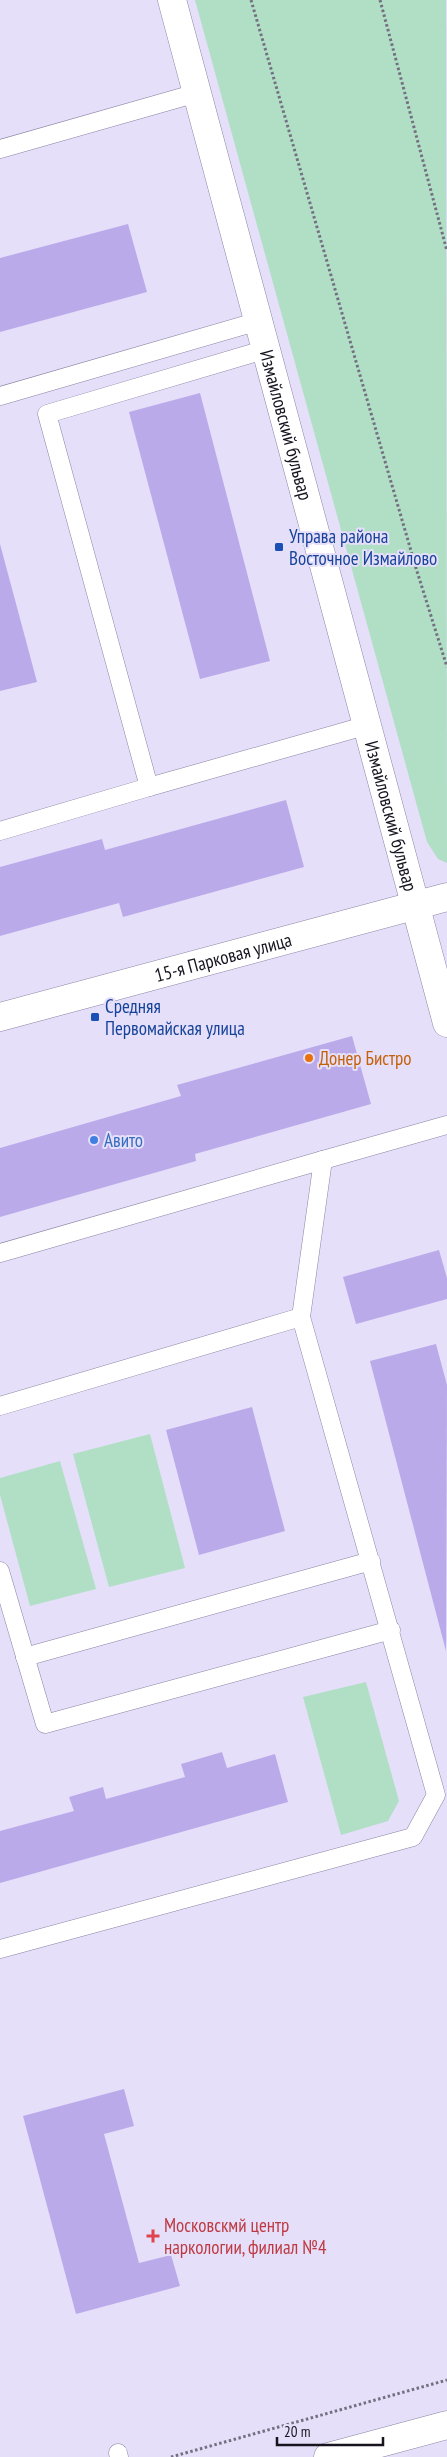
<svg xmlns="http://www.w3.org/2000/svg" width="447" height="2457" viewBox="0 0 447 2457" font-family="'PT Sans Narrow',sans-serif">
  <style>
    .green { fill: #b1dfc6 }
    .building { fill: #baaaea }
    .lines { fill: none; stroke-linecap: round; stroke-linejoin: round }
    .service-casing { stroke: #8b84a3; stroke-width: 19 }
    .tertiary-casing { stroke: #8b84a3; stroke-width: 29 }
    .secondary-casing { stroke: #8b84a3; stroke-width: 29 }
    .path { stroke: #747082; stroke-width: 3; stroke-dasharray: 2.5 2.5; stroke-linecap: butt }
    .service { stroke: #fff; stroke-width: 18 }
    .tertiary { stroke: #fff; stroke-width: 28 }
    .secondary { stroke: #fff; stroke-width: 28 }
    .transit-dot { fill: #1a4fb4; stroke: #e5dffa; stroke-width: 2 }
    .food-dot { fill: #e8710a; stroke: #e5dffa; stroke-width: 2 }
    .shop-dot { fill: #3f7fe0; stroke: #e5dffa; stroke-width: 2 }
    .health-dot { fill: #e0444e; stroke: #e5dffa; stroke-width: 2 }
    .labels { text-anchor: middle; stroke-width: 4; stroke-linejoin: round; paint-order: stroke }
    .street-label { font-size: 19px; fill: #17141f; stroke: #e5dffa }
    .transit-label { font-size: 19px; fill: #164399; stroke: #e5dffa; text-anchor: start }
    .food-label { font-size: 19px; fill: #c56008; stroke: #e5dffa; text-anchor: start }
    .shop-label { font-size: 19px; fill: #366cbe; stroke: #e5dffa; text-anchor: start }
    .health-label { font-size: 19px; fill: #be3a42; stroke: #e5dffa; text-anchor: start }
  </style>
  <rect width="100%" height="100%" fill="#e5dffa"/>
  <g class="green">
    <path d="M195,0H446L447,863L438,859L427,842Z"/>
    <path d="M150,1434L185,1568L109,1587L73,1454Z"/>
    <path d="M60,1461L96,1589L30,1606L0,1495V1478Z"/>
    <path d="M366,1682L399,1801L388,1821L341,1835L303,1697Z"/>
  </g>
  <g class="building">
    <path d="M128,224L147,292L0,332V258Z"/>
    <path d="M200,393L270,661L200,679L129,412Z"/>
    <path d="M0,544L37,682L0,691Z"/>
    <path d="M286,800L304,867L123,917L119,903L0,936V867L102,839L105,850Z"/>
    <path d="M352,1036L371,1104L195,1154L196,1161L0,1217V1148L181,1096L177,1085Z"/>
    <path d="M439,1250L447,1278V1299L356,1324L343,1277Z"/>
    <path d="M436,1344L447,1385L446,1651L370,1361Z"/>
    <path d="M252,1407L285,1531L199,1555L166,1430Z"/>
    <path d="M222,1752L227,1768L275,1754L288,1802L0,1883V1831L74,1811L69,1797L103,1787L106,1799L185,1777L181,1764Z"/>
    <path d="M124,2089L134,2126L104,2134L139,2263L171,2255L180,2286L76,2314L23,2116Z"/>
  </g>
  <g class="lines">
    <defs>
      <g id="service">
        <path d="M0,149L197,93"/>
        <path d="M267,349L47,414L149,787L368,725"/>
        <path d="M0,396L259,321"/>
        <path d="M0,831L149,787"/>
        <path d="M0,1253L323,1160"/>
        <path d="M0,1406L301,1317"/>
        <path d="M0,1571L45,1724L391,1630"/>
        <path d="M25,1657L371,1561"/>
        <path d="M0,1949L413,1837L436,1795L301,1317L323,1160L447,1125"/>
        <path d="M118,2453L119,2457"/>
      </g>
      <g id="tertiary">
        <path id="s1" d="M172,0L447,1023"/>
        <path id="s2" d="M0,1017L447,897"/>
      </g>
      <path id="secondary" d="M328,2457L447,2425"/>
    </defs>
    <use href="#service" class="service-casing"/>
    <use href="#tertiary" class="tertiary-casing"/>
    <use href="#secondary" class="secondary-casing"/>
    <g class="path">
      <path d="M251,0L416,568L447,667"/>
      <path d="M380,0L447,251"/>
      <path d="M171,2457L447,2380"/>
    </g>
    <use href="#service" class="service"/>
    <use href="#tertiary" class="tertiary"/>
    <use href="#secondary" class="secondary"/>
  </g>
  <g class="transit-dot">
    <rect x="274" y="542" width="10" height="10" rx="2.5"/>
    <rect x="90" y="1012" width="10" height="10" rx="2.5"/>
  </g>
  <circle class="food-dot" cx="309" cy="1058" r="5"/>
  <circle class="shop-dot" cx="94" cy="1140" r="5"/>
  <path class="health-dot" d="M150.5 2228.5h5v5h5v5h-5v5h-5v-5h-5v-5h5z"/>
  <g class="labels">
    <g class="street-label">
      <text dy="7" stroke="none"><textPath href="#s1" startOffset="440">Измайловский бульвар</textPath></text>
      <text dy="7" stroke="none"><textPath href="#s1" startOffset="845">Измайловский бульвар</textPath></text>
      <text dy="7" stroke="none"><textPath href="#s2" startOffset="231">15-я Парковая улица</textPath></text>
    </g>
    <g class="transit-label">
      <text x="289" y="543">Управа района<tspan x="289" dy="22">Восточное Измайлово</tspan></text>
      <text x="105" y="1013">Средняя<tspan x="105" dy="22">Первомайская улица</tspan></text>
    </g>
    <g class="food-label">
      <text x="319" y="1065">Донер Бистро</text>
    </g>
    <g class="shop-label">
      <text x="104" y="1147">Авито</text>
    </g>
    <g class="health-label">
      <text x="164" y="2232">Московскмй центр<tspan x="164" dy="22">наркологии, филиал №4</tspan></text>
    </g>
  </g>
  <path d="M277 2437v8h106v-8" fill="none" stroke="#17141f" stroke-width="2.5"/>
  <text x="284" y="2437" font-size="15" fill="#17141f" stroke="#e5dffa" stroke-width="4" paint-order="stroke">20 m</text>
</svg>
